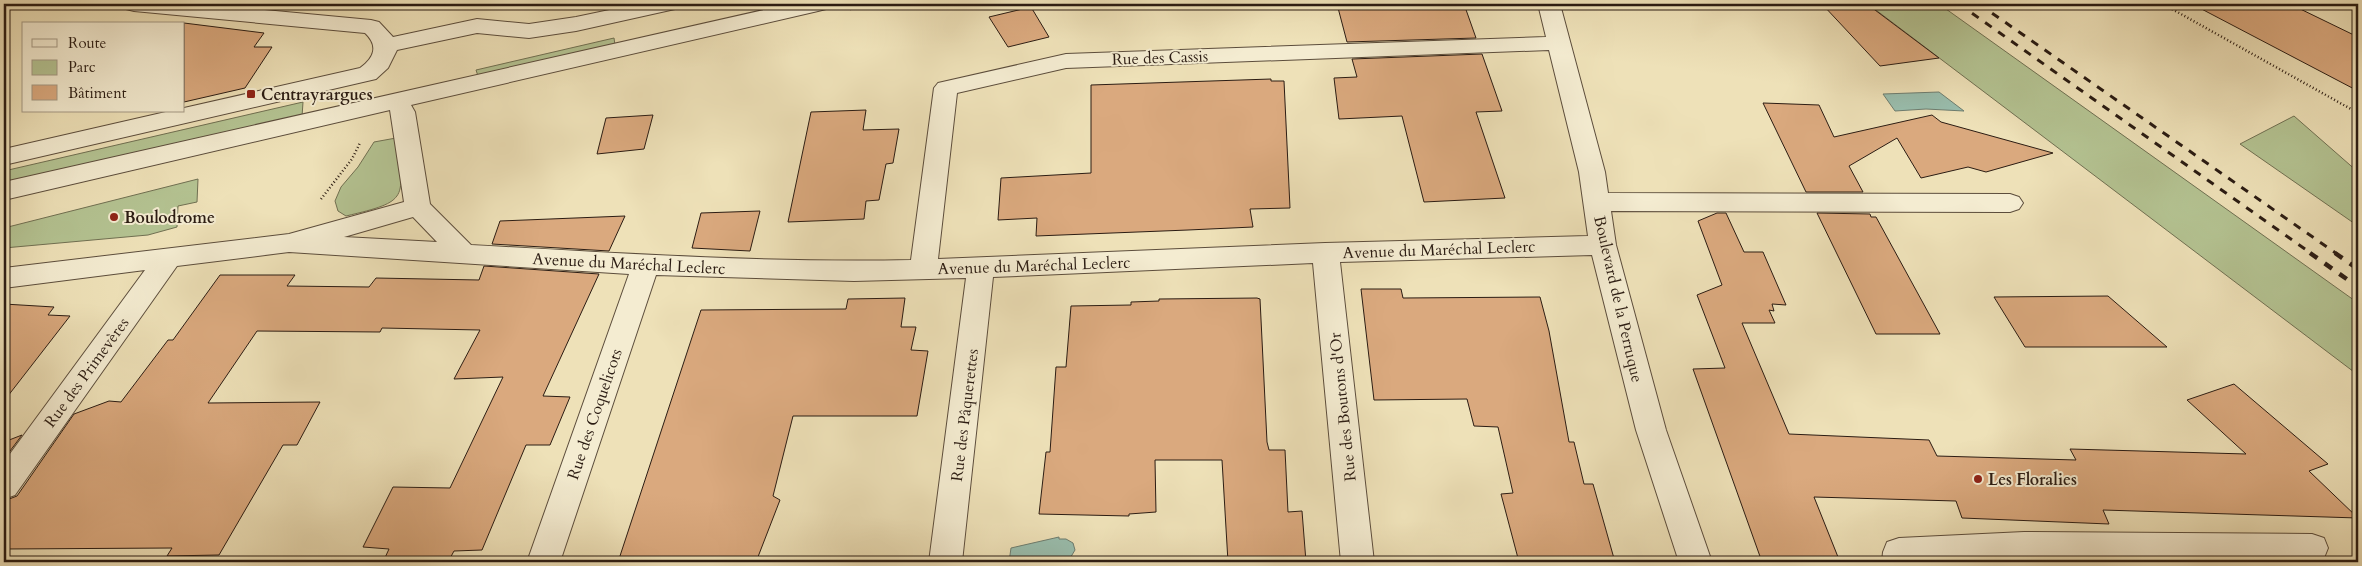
<svg xmlns="http://www.w3.org/2000/svg" width="2362" height="566" viewBox="0 0 2362 566" font-family="Cardo,serif">
  <style>
    .green { fill: #b4c392; stroke: #707052 }
    .water { fill: #99beae; stroke: #6d7d70 }
    .building { fill: #daa97e; stroke: #2b1c13 }
    .lines { fill: none; stroke-linecap: round; stroke-linejoin: round }
    .minor-casing { stroke: #5c4d3c; stroke-width: 2 }
    .path { stroke: #2b1c13; stroke-width: 2.5; stroke-dasharray: 1 2.5; stroke-linecap: butt }
    .minor { fill: #f4ecd1; fill-rule: evenodd }
    .rail-far1 { stroke: #2b1c13; stroke-width: 3; stroke-dasharray: 8 8; stroke-linecap: butt }
    .rail { stroke: #2b1c13; stroke-width: 4.5; stroke-dasharray: 9 9; stroke-linecap: butt }
    .poi-dot { fill: #8f2418; stroke: #f4ecd1; stroke-width: 2 }
    .labels { text-anchor: middle; stroke-width: 4; stroke-linejoin: round; paint-order: stroke }
    .street-label { font-size: 16px; fill: #2b1c13; stroke: #f4ecd1 }
    .poi-label { font-size: 16px; font-weight: bold; fill: #2b1c13; stroke: #f4ecd1; text-anchor: start }
  </style>
  <rect width="100%" height="100%" fill="#eee1b8"/>
  <filter id="stains"><feTurbulence type="fractalNoise" baseFrequency=".004" numOctaves="4"/><feColorMatrix values="0 0 0 0 .2 0 0 0 0 .09 0 0 0 0 .02 0 0 0 .5 -.17"/></filter>
  <radialGradient id="worn" r=".72"><stop offset=".6" stop-color="#630" stop-opacity="0"/><stop offset="1" stop-color="#630" stop-opacity=".3"/></radialGradient>
  <g class="green">
    <path d="M1868,4H1939L2358,303V375Z"/>
    <path d="M614,38L615,45L478,76L476,70Z"/>
    <path d="M303,102L302,117L4,185V171Z"/>
    <path d="M2294,116L2358,172V226L2240,144Z"/>
    <path d="M396,138C404,199 410,201 346,216L338,211L335,201L341,187L358,167L374,142Z"/>
    <path d="M198,179L197,202L178,206L177,227L148,235L4,248V228Z"/>
  </g>
  <g class="water">
    <path d="M1939,92L1964,111L1926,109L1895,111L1883,94Z"/>
    <path d="M1059,537V539H1066L1073,543L1075,550L1069,560L1064,562H1009L1011,548Z"/>
  </g>
  <g class="building">
    <path d="M1337,4H1464L1476,38L1347,42Z"/>
    <path d="M1822,4H1867L1939,58L1880,66Z"/>
    <path d="M2192,4H2290L2358,37V91Z"/>
    <path d="M1031,7L1049,37L1008,47L989,17Z"/>
    <path d="M184,23L264,33L254,47H272L245,88L184,102Z"/>
    <path d="M1482,54L1502,111L1476,112L1505,198L1424,202L1402,116L1339,119L1334,78L1357,77L1352,59Z"/>
    <path d="M1271,79V81H1284L1290,208L1250,209L1253,227L1188,230L1036,236L1037,218L998,220L1001,178L1091,173V85Z"/>
    <path d="M1763,103L1819,105L1834,137L1932,115L1941,122L2053,153L1986,172L1968,167L1921,178L1897,138L1849,166L1863,192H1806Z"/>
    <path d="M866,110L863,130L899,129L893,163L886,164L879,200L866,201L864,219L788,222L811,112Z"/>
    <path d="M653,115L644,149L597,154L606,118Z"/>
    <path d="M760,211L750,251L692,248L701,213Z"/>
    <path d="M1717,213H1726L1744,252H1763L1786,305L1772,304L1774,311L1769,310L1775,323H1742L1789,434L1929,440L1937,456L2076,460L2070,449L2246,454L2187,400L2234,384L2328,464L2309,471L2358,518L2103,510L2109,524L1962,518L1956,501L1814,497L1840,562H1762L1693,369L1725,368L1697,295L1722,285L1698,221Z"/>
    <path d="M1817,213L1870,214L1871,217H1876L1940,334H1876Z"/>
    <path d="M625,216L609,251L492,244L500,221Z"/>
    <path d="M484,266L599,274L543,396L570,397L550,445H526L482,550L454,551L448,562H383L389,549L363,547L393,487L450,488L503,377L454,379L480,330L382,328L380,332L257,331L208,403L320,402L297,445H283L219,555L167,556L172,548L4,549V501L17,496L74,414L109,401L121,402L168,340H173L220,275H295L287,286L369,287L376,278L479,280Z"/>
    <path d="M1361,289H1401L1403,298L1540,297L1549,331L1569,442H1574L1584,484H1593L1615,562H1519L1501,494L1513,493L1498,427L1474,426L1467,399L1374,400Z"/>
    <path d="M2108,296L2167,347H2025L1994,297Z"/>
    <path d="M905,298L901,327H916L911,350L928,351L917,416H793L773,496L780,500L756,562H618L701,310L846,309L848,299Z"/>
    <path d="M1257,298L1260,299L1267,442L1269,450H1285L1288,512L1302,511L1306,562H1228L1222,460H1155L1156,512L1129,514V516L1039,514L1046,452H1050L1056,367H1066L1071,306L1131,305V302L1159,301V299Z"/>
    <path d="M4,304L54,307L48,315L70,316L4,401Z"/>
    <path d="M22,435L4,459V442Z"/>
  </g>
  <g class="lines">
    <defs>
      <g id="minor">
        <path d="M123,4H200L371,20L379,22L393,37L477,19L529,24L576,17L638,4H678L675,9L576,31L529,38L477,33L397,50L388,68L376,79L4,165V149L170,111H184V108L360,68C374,58 379,46 365,33L134,11L126,9Z"/>
        <path d="M790,4H829L826,9L818,11L411,105L415,112L430,204L471,245C617,253 764,263 911,260L934,88L938,83L1066,54L1546,37L1538,4H1560L1605,172L1608,193L2010,194L2019,197L2023,203L2019,209L2010,212L1611,211L1616,245L1666,430L1712,562H1679L1636,430L1592,255L1340,262L1374,562H1341L1313,263L993,277L962,562H929L966,278L854,281L656,275L560,562H527L629,274L289,252L177,266L15,495L4,499V462L145,270L4,288V268L289,234L404,202L390,110L4,200V182ZM1549,50L1579,172L1588,236L1325,243L938,259L957,93L1066,68ZM413,217L437,242L344,237Z"/>
        <path d="M2024,532L2312,534L2324,538L2328,548L2324,558L2312,562L2024,560L1882,562L1883,552L1887,542L1899,538Z"/>
      </g>
    </defs>
    <use href="#minor" class="minor-casing"/>
    <g class="path">
      <path d="M2163,4L2358,113"/>
      <path d="M850,9L872,4"/>
      <path d="M321,199L352,159L360,143"/>
    </g>
    <use href="#minor" class="minor"/>
    <g class="rail-far1">
      <path d="M1959,4L2312,254"/>
      <path d="M1979,4L2337,254"/>
    </g>
    <g class="rail">
      <path d="M2310,253L2358,287"/>
      <path d="M2335,253L2358,269"/>
    </g>
  </g>
  <g class="poi-dot">
    <rect x="246" y="89" width="10" height="10" rx="2.5"/>
    <circle cx="114" cy="217" r="5"/>
    <circle cx="1978" cy="479" r="5"/>
  </g>
  <g class="labels">
    <g class="street-label">
      <text transform="translate(1160 57) rotate(-2)" y="6">Rue des Cassis</text>
      <text transform="translate(1439 249) rotate(-2)" y="6">Avenue du Maréchal Leclerc</text>
      <text transform="translate(629 263) rotate(3)" y="6">Avenue du Maréchal Leclerc</text>
      <text transform="translate(1034 265) rotate(-2)" y="6">Avenue du Maréchal Leclerc</text>
      <text transform="translate(1619 299) rotate(77)" y="6">Boulevard de la Perruque</text>
      <text transform="translate(86 372) rotate(-54)" y="6">Rue des Primevères</text>
      <text transform="translate(1342 407) rotate(-96)" y="6">Rue des Boutons d'Or</text>
      <text transform="translate(594 414) rotate(-71)" y="6">Rue des Coquelicots</text>
      <text transform="translate(964 415) rotate(-83)" y="6">Rue des Pâquerettes</text>
    </g>
    <g class="poi-label">
      <text x="261" y="100">Centrayrargues</text>
      <text x="124" y="223">Boulodrome</text>
      <text x="1988" y="485">Les Floralies</text>
    </g>
  </g>
  <rect width="2362" height="566" fill="none" stroke="#eee1b8" stroke-width="20"/>
  <rect x="5" y="5" width="2352" height="556" fill="none" stroke="#2b1c13" stroke-width="2.5"/>
  <rect x="10" y="10" width="2342" height="546" fill="none" stroke="#2b1c13"/>
  <rect x="22" y="22" width="162" height="90" fill="#f4ecd1" stroke="#a49985"/>
  <rect x="32" y="39" width="25" height="8" fill="#f4ecd1" stroke="#a49985"/>
  <text x="68" y="48" font-size="15" fill="#2b1c13">Route</text>
  <rect x="32" y="60" width="25" height="15" fill="#b4c392" stroke="#a49985"/>
  <text x="68" y="72" font-size="15" fill="#2b1c13">Parc</text>
  <rect x="32" y="85" width="25" height="15" fill="#daa97e" stroke="#a49985"/>
  <text x="68" y="98" font-size="15" fill="#2b1c13">Bâtiment</text>
  <rect width="100%" height="100%" filter="url(#stains)"/>
  <rect width="100%" height="100%" fill="url(#worn)"/>
</svg>
